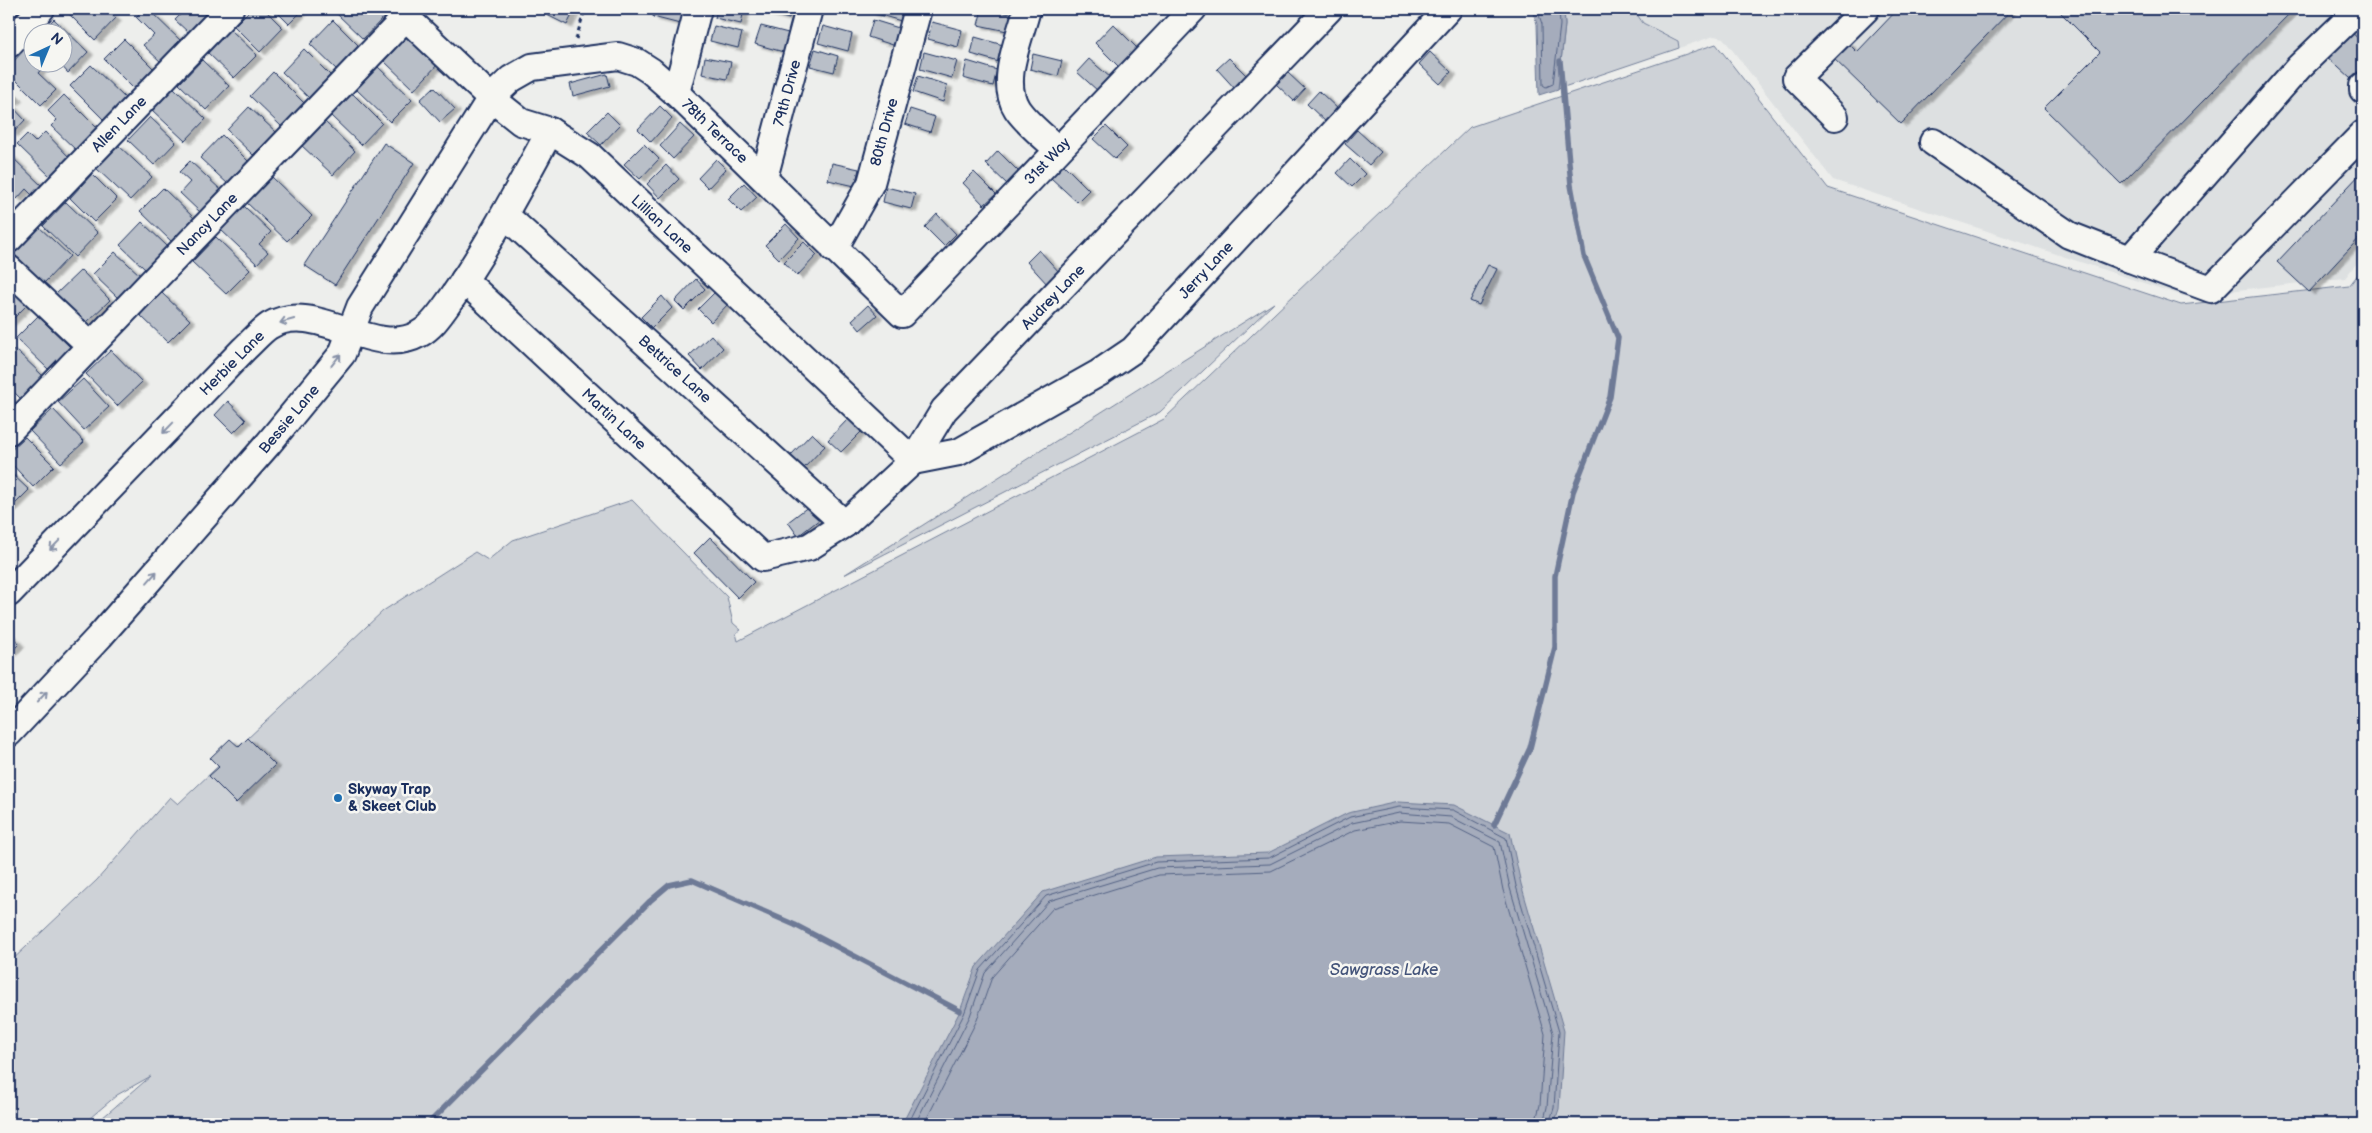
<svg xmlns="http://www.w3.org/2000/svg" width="2372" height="1133" viewBox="0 0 2372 1133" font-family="'Balsamiq Sans',sans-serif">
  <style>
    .built { fill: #dde0e1 }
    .green { fill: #ced2d7; stroke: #74809a }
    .water { fill: #a5acbc; stroke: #6e7a96 }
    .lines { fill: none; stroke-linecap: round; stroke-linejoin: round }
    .shore { stroke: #526184; stroke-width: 1 }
    .stream { stroke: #6e7a96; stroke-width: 5.5 }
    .building { fill: #b9bfc8; stroke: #1b2f5e; filter: url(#shadow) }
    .minor-casing { stroke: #1b2f5e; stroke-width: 30 }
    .path { stroke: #1b2f5e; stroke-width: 3; stroke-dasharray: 4 4; stroke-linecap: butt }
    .minor { stroke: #f6f6f2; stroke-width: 26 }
    .oneway { stroke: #8892a8 }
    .poi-dot { fill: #1f6fb2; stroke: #f6f6f2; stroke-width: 2 }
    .labels { text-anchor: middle; stroke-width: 5; stroke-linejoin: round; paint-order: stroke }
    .street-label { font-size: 15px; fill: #1b2f5e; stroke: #f6f6f2 }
    .poi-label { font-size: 15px; font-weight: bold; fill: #1b2f5e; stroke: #f6f6f2; text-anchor: start }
    .water-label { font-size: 16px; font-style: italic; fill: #44547a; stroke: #f6f6f2 }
  </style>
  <defs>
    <filter id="shadow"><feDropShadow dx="5.5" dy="3" stdDeviation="1" flood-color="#0004"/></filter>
  </defs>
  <rect width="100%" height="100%" fill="#edeeec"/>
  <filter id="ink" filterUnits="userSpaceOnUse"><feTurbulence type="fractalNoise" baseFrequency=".02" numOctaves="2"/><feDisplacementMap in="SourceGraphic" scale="10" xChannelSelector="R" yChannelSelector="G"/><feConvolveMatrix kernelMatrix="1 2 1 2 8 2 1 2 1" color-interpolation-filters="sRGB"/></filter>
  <g filter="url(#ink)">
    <path class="built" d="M1633,9H2363V255L2345,278L2183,296L1833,180L1723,38L1714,36L1679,48L1678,40L1643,23Z"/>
    <g class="green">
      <path d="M1564,9H1633L1643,23L1678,41L1679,48L1558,89L1565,25Z"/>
      <path d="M1716,44L1828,188L2181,305L2349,286L2363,268V1124H95L151,1076L117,1095L83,1124H9V963L97,880L170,797L178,804L383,611L475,552L488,560L513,540L632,500L727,597L733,623L741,630L736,633L738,641L1164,419L1470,127Z"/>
      <path d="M1274,303L1160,412L844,575Z"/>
    </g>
    <g class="water">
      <path d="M1532,9H1564L1565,25L1558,89L1539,95L1537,24Z"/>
      <path d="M1398,802L1454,805L1510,833L1521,884L1564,1031L1559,1109L1554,1124H902L960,1011L976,967L1043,892L1156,857L1268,853L1348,813Z"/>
    </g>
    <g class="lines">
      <g class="shore">
        <path d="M1537,9L1542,24L1543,85L1546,87L1553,84L1560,25L1559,9"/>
        <path d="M908,1124L964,1014L980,970L1046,896L1156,862L1269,858L1350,817L1399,807L1453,810L1506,838L1516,886L1559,1032L1554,1108L1549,1124"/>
        <path d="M915,1124L970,1016L985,973L1049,901L1157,868L1270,864L1352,823L1399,813L1451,817L1500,842L1510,888L1553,1033L1547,1107L1543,1124"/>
        <path d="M924,1124L977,1020L992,977L1053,908L1159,875L1271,871L1355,830L1400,821L1449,824L1494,847L1503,890L1545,1034L1540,1105L1535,1124"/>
      </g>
      <g class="stream">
        <path d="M1494,825L1530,748L1555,647V576L1573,492L1610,397L1618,338L1584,256L1571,185L1560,61"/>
        <path d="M428,1124L650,901L669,885L692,880L795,925L960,1011"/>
      </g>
    </g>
    <g class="building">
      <path d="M13,9H28L21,17Z"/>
      <path d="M64,9H106L116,18L95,40Z"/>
      <path d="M144,9H148L182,42L162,63L143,45L154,35L136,17Z"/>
      <path d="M176,9H207L210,12L189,33L175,20L181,14Z"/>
      <path d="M251,9H264L283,28L260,52L234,26Z"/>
      <path d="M274,9H304L289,24Z"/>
      <path d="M340,9H378L385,16L363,39L336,13Z"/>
      <path d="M548,9H575L567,25L545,14Z"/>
      <path d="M655,9H684L680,24L653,17Z"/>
      <path d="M717,9H744L741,24L715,18Z"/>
      <path d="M762,9H791L789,19L761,11Z"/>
      <path d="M871,9H905L901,21L870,12Z"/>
      <path d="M982,9L1011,14L1007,31L978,25Z"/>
      <path d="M1898,9H2012L1901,124L1830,55L1845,40L1857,52Z"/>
      <path d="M2060,9H2294L2121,184L2044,108L2100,52L2058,10Z"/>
      <path d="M54,19L88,52L68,73L58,62H62V32H41Z"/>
      <path d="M333,20L360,47L337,70L310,44Z"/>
      <path d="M873,20L902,29L896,46L868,37Z"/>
      <path d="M932,22L962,30L958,47L928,39Z"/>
      <path d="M1113,24L1137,48L1119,67L1095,43Z"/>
      <path d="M714,26L742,33L738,48L710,41Z"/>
      <path d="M761,26L792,34L787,53L755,44Z"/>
      <path d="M823,26L852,34L848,51L818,43Z"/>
      <path d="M230,29L257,55L234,78L207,52Z"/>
      <path d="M2349,30L2363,43V66L2351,79L2325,55Z"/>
      <path d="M408,35L438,64L414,90L384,61Z"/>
      <path d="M975,37L1003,45L999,62L971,54Z"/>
      <path d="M124,39L155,70L135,90L104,59Z"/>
      <path d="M26,48L32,55V62H40L44,66L38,73L56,90L41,105L9,73V66Z"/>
      <path d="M304,49L332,77L310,99L282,72Z"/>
      <path d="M815,49L838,56L834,72L810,66Z"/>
      <path d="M924,52L957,61L952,78L920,69Z"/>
      <path d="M1430,52L1451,72L1440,84L1419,64Z"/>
      <path d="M1033,54L1062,61L1058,76L1030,69Z"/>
      <path d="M705,57L731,62L727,79L702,74Z"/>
      <path d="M1229,58L1250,79L1237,91L1217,69Z"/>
      <path d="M1089,59L1111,78L1098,91L1077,72Z"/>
      <path d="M202,60L229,86L206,110L179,84Z"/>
      <path d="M967,61L997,70L993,86L963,78Z"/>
      <path d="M91,65L126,99L105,121L70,86Z"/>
      <path d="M376,65L412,100L390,122L355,88Z"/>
      <path d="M273,72L305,104L282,127L250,96Z"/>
      <path d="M1287,72L1305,89L1294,101L1276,84Z"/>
      <path d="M607,74L610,86L573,96L570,84Z"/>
      <path d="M918,76L947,85L943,102L913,92Z"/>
      <path d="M434,87L455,109L440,122L420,100Z"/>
      <path d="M174,88L206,119L185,141L152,110Z"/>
      <path d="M9,90L17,98L10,104L25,120L12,134L9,130Z"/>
      <path d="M1319,91L1341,112L1329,125L1307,104Z"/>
      <path d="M352,93L382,123L361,145L330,115Z"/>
      <path d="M64,95L98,129L77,151L51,126L57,120L48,111Z"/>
      <path d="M660,106L672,118L651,142L638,129Z"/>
      <path d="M249,107L276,132L253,155L227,130Z"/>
      <path d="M910,109L935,117L930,132L905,124Z"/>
      <path d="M607,112L620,125L601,145L587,132Z"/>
      <path d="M150,117L176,142L154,165L128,140Z"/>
      <path d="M323,120L355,151L333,175L300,144Z"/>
      <path d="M680,124L694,137L673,159L660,146Z"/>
      <path d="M1106,126L1127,147L1115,159L1093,139Z"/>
      <path d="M1357,130L1381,152L1369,165L1345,144Z"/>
      <path d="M45,132L70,158L51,177L17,144L27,134L35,142Z"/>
      <path d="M222,135L250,163L229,185L200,158Z"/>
      <path d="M384,143L414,163L335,285L304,265Z"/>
      <path d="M644,144L659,159L640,179L624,164Z"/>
      <path d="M118,145L152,177L130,200L96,168Z"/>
      <path d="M998,151L1019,172L1007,184L986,164Z"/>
      <path d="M9,154L44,188L35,198L26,189L17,199L9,191Z"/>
      <path d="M716,159L726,169L708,188L698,178Z"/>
      <path d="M1350,159L1365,174L1352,187L1337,173Z"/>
      <path d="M190,161L222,191L201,213L180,193L190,182L179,172Z"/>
      <path d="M832,163L859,169L855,186L828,180Z"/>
      <path d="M666,165L679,179L660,198L647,184Z"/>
      <path d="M1064,165L1089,190L1077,202L1051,178Z"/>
      <path d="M2363,171V234L2309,292L2277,262Z"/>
      <path d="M974,172L996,194L984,205L963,183Z"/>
      <path d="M92,174L117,199L94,222L70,198Z"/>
      <path d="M271,176L312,216L287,241L246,202Z"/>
      <path d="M744,183L757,197L741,212L728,199Z"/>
      <path d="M886,187L915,194L911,209L883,202Z"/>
      <path d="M163,188L196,220L173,243L140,211Z"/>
      <path d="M66,202L98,233L75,257L43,226Z"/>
      <path d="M9,206L17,214L9,224Z"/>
      <path d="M244,206L271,232L259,244L268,252L257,264L221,230Z"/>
      <path d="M937,214L956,234L944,246L925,227Z"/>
      <path d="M142,222L167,246L145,269L120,245Z"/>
      <path d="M786,224L799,238L779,259L765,245Z"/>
      <path d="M38,226L70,256L44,283L12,252Z"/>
      <path d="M216,237L250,270L226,294L192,262Z"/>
      <path d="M804,242L817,255L797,276L784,262Z"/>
      <path d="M1039,250L1060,273L1048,285L1027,262Z"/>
      <path d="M115,252L140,275L118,298L93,274Z"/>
      <path d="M1488,265L1497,269L1479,305L1470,301Z"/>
      <path d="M81,270L110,300L85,324L56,294Z"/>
      <path d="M696,279L705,289L684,310L675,301Z"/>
      <path d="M9,288L27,305L9,323Z"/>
      <path d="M716,291L729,303L711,322L698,309Z"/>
      <path d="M162,293L190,320L168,342L140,315Z"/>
      <path d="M662,296L672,308L652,328L641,317Z"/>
      <path d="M868,305L877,315L860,330L852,320Z"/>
      <path d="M38,316L70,347L48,369L16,338Z"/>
      <path d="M711,335L723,348L702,370L689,356Z"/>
      <path d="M15,349L44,377L22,400L9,387V356Z"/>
      <path d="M111,350L142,382L117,406L86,374Z"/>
      <path d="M83,379L109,407L84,430L58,402Z"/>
      <path d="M9,396L17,404L9,412Z"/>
      <path d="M228,401L246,420L233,433L215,415Z"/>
      <path d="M53,409L84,442L61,463L30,431Z"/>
      <path d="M848,419L861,432L841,452L828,440Z"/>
      <path d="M812,433L825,446L804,468L790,456Z"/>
      <path d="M25,437L54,466L33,487L9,461V452Z"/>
      <path d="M9,471L29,490L9,510Z"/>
      <path d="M809,506L820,519L798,536L788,522Z"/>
      <path d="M710,537L754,582L738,598L694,553Z"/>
      <path d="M9,633L19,644L9,654Z"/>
      <path d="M248,738L275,765L236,803L209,776L219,767L210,758L230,739L239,747Z"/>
    </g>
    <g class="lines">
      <defs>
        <g id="minor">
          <path d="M397,9L491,98L521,122L550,131L590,156L913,461"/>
          <path d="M1027,9C1020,38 999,81 1017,109C1027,124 1045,137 1058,150"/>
          <path d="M9,44L41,9"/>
          <path d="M2363,86V90"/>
          <path d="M676,93L698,9"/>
          <path d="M1835,117L1796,78L1866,9"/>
          <path d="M1933,142L2069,235L2130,259L2299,67L2359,9"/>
          <path d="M764,178L809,9"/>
          <path d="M505,215L845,524"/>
          <path d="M9,239L230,9"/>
          <path d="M834,249L871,183L918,9"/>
          <path d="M2130,259L2211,289L2363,134"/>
          <path d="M9,269L90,345"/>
          <path d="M464,280L763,558L809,547L845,524L913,461L944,410L1329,9"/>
          <path d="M9,431L406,17"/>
          <path d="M913,461L959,452L1099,373L1133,350L1448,9"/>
          <path d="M9,593L244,349C252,342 260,332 269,326C316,298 373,360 419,334C433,327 443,310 452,298C489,245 519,188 550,131"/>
          <path d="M9,733L100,636L268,444L342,354L360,307L491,98L511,79L532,67L618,56L637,62L651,71L676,93L902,314L1193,9"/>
        </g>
      </defs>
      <use href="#minor" class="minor-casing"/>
      <path class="path" d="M576,39L585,9"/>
      <use href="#minor" class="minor"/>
    </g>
    <defs><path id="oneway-shaft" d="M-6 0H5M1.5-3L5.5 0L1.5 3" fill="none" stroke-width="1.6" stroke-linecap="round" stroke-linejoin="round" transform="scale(1.25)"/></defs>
    <g class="oneway">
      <use href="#oneway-shaft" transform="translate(287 321) rotate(165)"/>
      <use href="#oneway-shaft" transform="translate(336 360) rotate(-52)"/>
      <use href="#oneway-shaft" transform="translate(168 428) rotate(134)"/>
      <use href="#oneway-shaft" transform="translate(55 545) rotate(134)"/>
      <use href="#oneway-shaft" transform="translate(152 577) rotate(-49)"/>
      <use href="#oneway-shaft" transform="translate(42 697) rotate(-47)"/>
    </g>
  </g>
  <circle class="poi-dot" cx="338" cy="798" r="5"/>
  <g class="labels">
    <g class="street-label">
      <text transform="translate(787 93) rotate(-75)" y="5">79th Drive</text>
      <text transform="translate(119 124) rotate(-46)" y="5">Allen Lane</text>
      <text transform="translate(715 131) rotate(44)" y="5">78th Terrace</text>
      <text transform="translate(884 132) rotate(-75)" y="5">80th Drive</text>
      <text transform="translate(1047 161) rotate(-46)" y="5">31st Way</text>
      <text transform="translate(207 224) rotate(-46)" y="5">Nancy Lane</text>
      <text transform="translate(662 224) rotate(43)" y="5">Lillian Lane</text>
      <text transform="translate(1206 270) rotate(-47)" y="5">Jerry Lane</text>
      <text transform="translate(1053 297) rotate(-46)" y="5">Audrey Lane</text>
      <text transform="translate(232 363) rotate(-45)" y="5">Herbie Lane</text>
      <text transform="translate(675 369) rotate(42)" y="5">Bettrice Lane</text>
      <text transform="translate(289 419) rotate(-50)" y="5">Bessie Lane</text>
      <text transform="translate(614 419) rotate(43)" y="5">Martin Lane</text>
    </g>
    <g class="poi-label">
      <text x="348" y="794">Skyway Trap<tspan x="348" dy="17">&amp; Skeet Club</tspan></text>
    </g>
    <g class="water-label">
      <text x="1384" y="975">Sawgrass Lake</text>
    </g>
  </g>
  <rect width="2372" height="1133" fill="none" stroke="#f6f6f2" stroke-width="30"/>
  <rect x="15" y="15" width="2342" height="1103" fill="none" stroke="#1b2f5e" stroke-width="2" filter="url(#ink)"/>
  <g transform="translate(48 48) rotate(44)"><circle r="24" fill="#f6f6f2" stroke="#9ea6b7"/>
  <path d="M0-4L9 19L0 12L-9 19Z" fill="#1f6fb2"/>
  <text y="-8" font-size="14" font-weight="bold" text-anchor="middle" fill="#1b2f5e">N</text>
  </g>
</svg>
